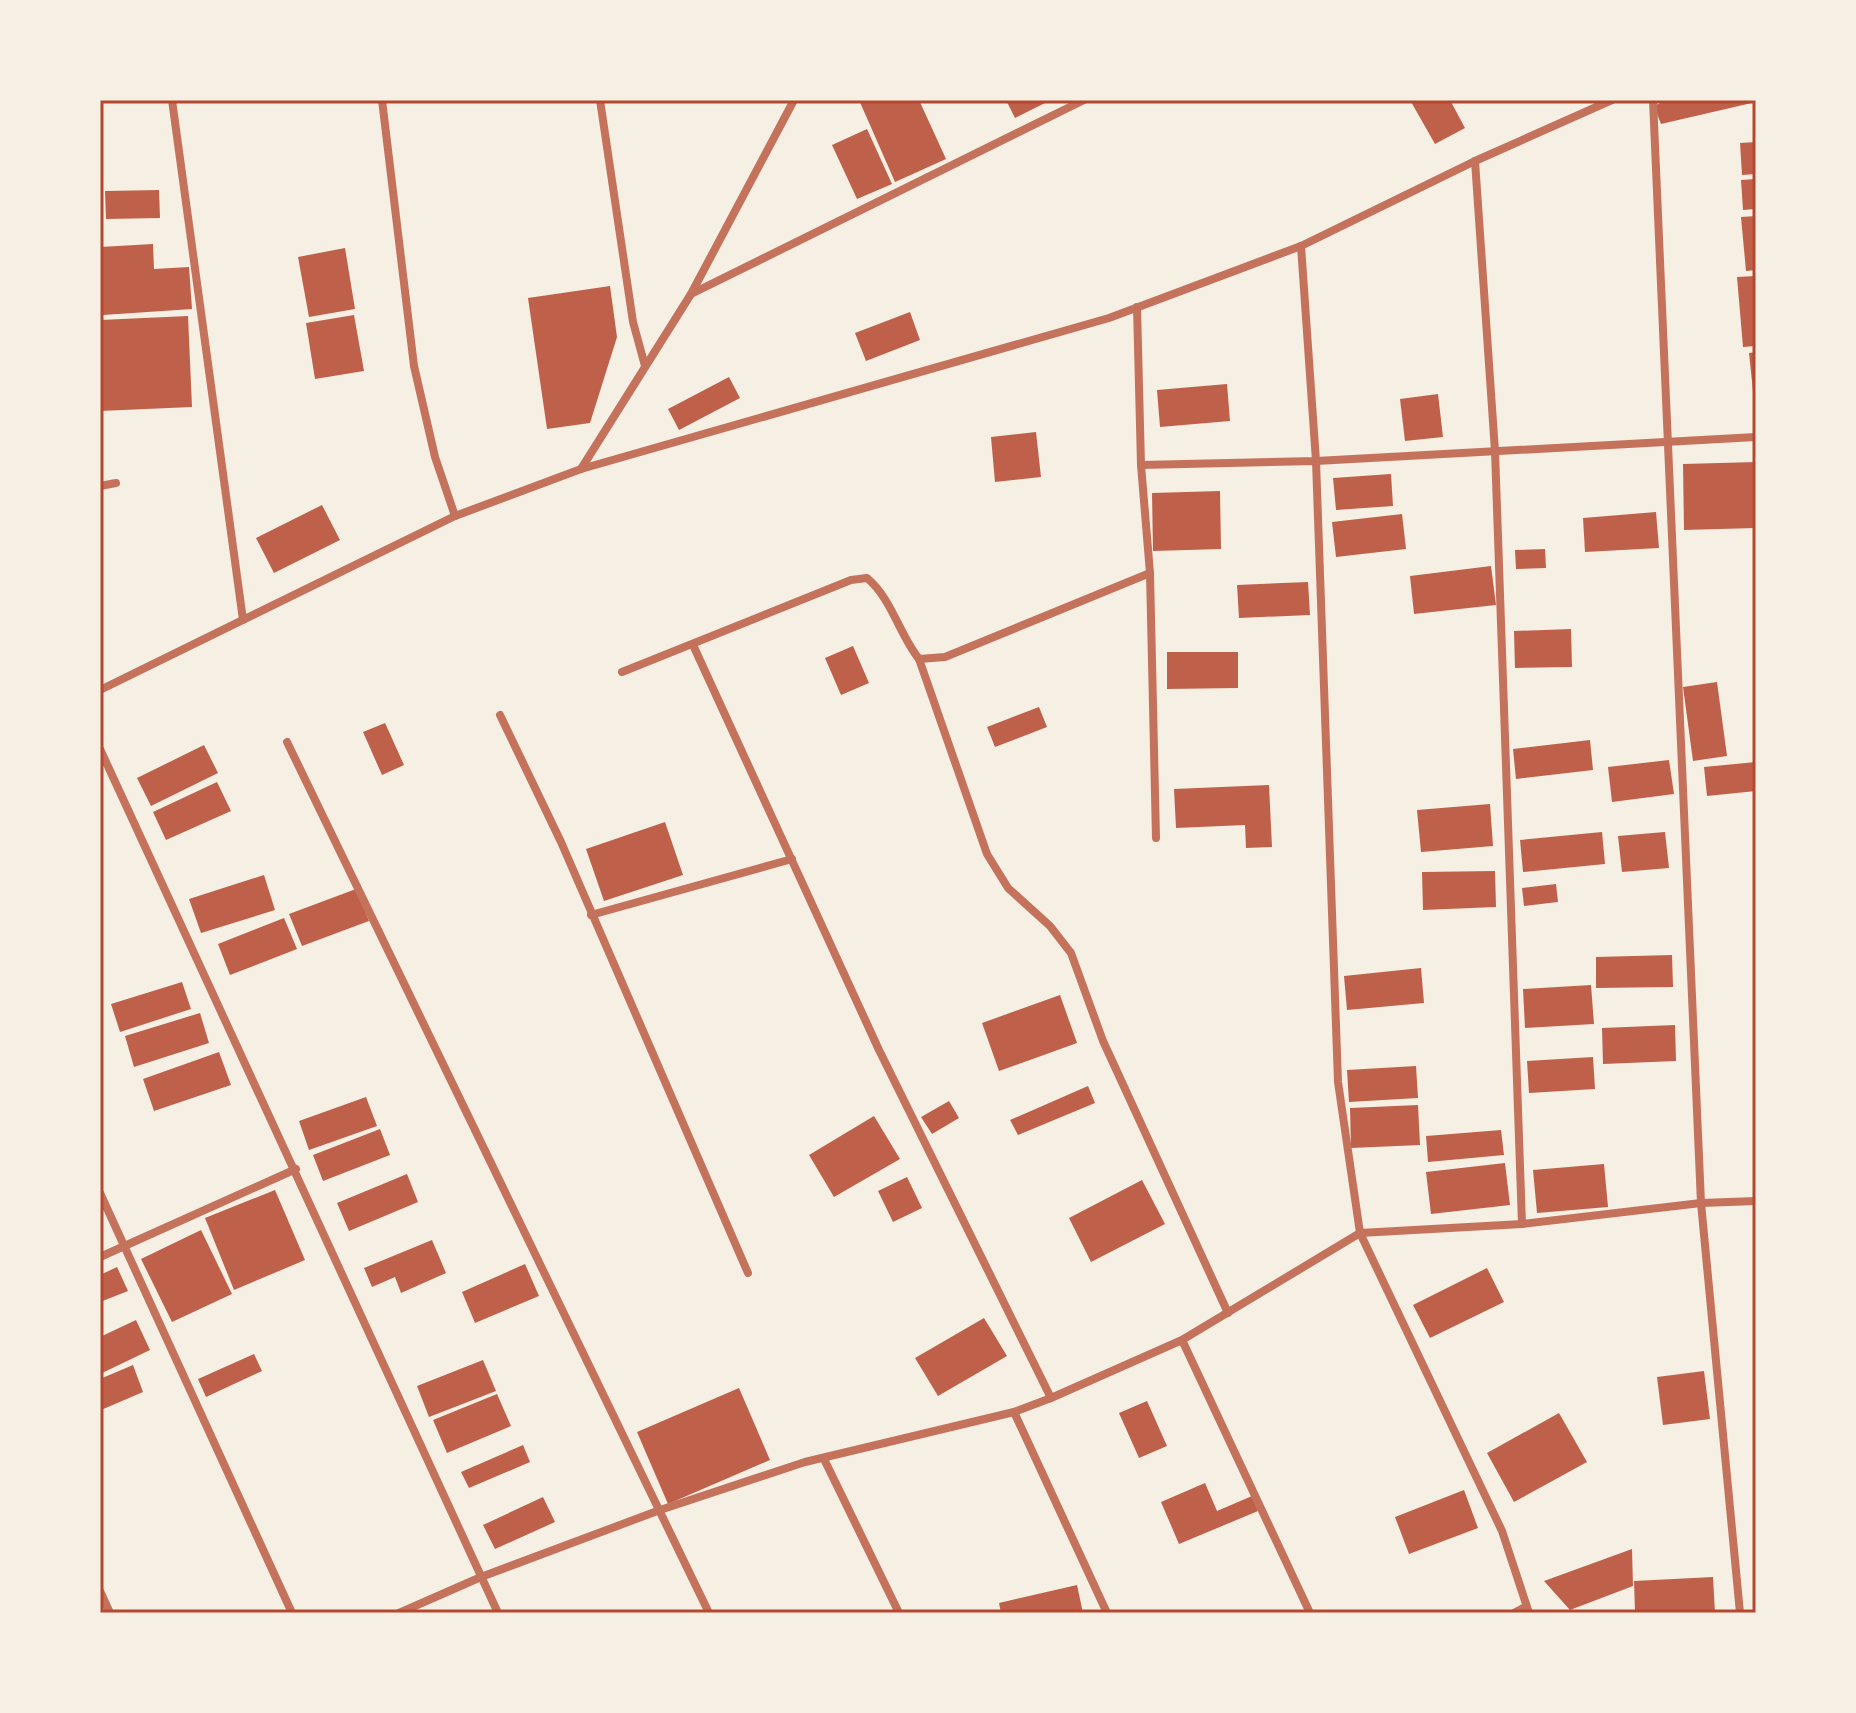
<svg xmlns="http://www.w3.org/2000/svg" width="1856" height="1713" viewBox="0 0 1856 1713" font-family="Manrope,sans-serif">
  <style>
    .building { fill: #bf614a }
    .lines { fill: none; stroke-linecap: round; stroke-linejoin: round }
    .minor { stroke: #c5725c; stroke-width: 8 }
    .neatline { fill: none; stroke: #b5482f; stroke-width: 3 }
  </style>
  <rect width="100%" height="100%" fill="#f6efe4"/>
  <g class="building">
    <path d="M859,100H919L946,159L895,182Z"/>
    <path d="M1006,100H1051L1015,118Z"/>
    <path d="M1410,100H1450L1465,128L1435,144Z"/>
    <path d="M1667,100H1756V102L1661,124L1654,106Z"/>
    <path d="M867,129L892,184L857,199L832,145Z"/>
    <path d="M1756,142V174L1742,175L1740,143Z"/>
    <path d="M1756,179V209L1743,210L1741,180Z"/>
    <path d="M159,190L160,218L106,219L105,191Z"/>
    <path d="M1756,216V270L1746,271L1741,217Z"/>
    <path d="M153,244L154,269L189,267L192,309L103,315L100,247Z"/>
    <path d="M345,248L355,309L309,317L298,257Z"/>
    <path d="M1756,276V346L1743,347L1737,277Z"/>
    <path d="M610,286L617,337L590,423L547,429L528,298Z"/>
    <path d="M910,312L920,340L866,361L855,333Z"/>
    <path d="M354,315L364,371L315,379L306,323Z"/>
    <path d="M188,316L192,407L100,411V320Z"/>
    <path d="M1756,352V401H1754L1749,353Z"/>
    <path d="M729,377L740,398L679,430L668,409Z"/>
    <path d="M1227,384L1230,421L1160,427L1157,390Z"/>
    <path d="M1438,394L1443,437L1405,441L1400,399Z"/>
    <path d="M1036,432L1041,477L995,482L991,437Z"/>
    <path d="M1756,462V528L1684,530L1683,464Z"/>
    <path d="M1391,474L1393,506L1336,510L1333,478Z"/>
    <path d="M1220,491L1221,549L1153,551L1152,493Z"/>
    <path d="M322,505L340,540L274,573L256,538Z"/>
    <path d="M1656,512L1659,548L1585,552L1583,518Z"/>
    <path d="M1402,514L1406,549L1336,557L1332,522Z"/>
    <path d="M1545,549L1546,568L1516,569L1515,550Z"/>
    <path d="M1491,566L1496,605L1414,614L1410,576Z"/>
    <path d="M1308,582L1310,615L1239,618L1237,585Z"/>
    <path d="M1571,629L1572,667L1515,668L1514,631Z"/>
    <path d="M853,646L869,683L841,695L825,658Z"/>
    <path d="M1167,652H1238V688L1167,689Z"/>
    <path d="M1717,682L1727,756L1693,761L1683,687Z"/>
    <path d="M1039,707L1047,727L995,747L987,727Z"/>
    <path d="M385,723L404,765L382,775L363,732Z"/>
    <path d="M1590,740L1593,770L1516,779L1513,749Z"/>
    <path d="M204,745L218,773L151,806L137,778Z"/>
    <path d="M1669,760L1674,794L1612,802L1608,767Z"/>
    <path d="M1756,762V791L1707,796L1704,767Z"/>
    <path d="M217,782L231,811L166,840L153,812Z"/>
    <path d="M1269,785L1272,847L1246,848L1245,825L1176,828L1174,789Z"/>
    <path d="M1490,804L1493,846L1421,852L1417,810Z"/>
    <path d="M665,822L683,875L604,901L586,849Z"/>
    <path d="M1602,832L1605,864L1523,872L1520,840Z"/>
    <path d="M1665,832L1669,868L1622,872L1618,836Z"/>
    <path d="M1495,871L1496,907L1423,910L1422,872Z"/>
    <path d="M264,875L275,910L201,933L189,899Z"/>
    <path d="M1556,884L1558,902L1524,906L1522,888Z"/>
    <path d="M356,889L369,921L302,946L289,914Z"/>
    <path d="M284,918L297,949L230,975L218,944Z"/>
    <path d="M1672,955L1673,987L1596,988V957Z"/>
    <path d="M1421,968L1424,1003L1347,1010L1344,976Z"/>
    <path d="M182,982L191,1009L120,1032L111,1004Z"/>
    <path d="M1591,985L1594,1024L1525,1028L1523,989Z"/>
    <path d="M1060,995L1077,1043L999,1071L982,1023Z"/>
    <path d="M200,1013L209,1043L134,1067L125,1036Z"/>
    <path d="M1675,1025L1676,1061L1603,1064L1602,1028Z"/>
    <path d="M219,1052L231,1085L154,1111L143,1079Z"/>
    <path d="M1593,1057L1595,1089L1529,1093L1527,1061Z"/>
    <path d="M1416,1066L1418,1098L1349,1102L1347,1070Z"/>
    <path d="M1088,1086L1095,1103L1018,1135L1010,1120Z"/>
    <path d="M366,1097L377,1126L309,1150L299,1121Z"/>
    <path d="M949,1101L959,1118L932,1134L921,1117Z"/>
    <path d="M1418,1105L1420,1145L1351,1148L1350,1108Z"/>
    <path d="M874,1116L900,1159L834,1197L809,1155Z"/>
    <path d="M380,1129L390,1155L323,1181L313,1155Z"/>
    <path d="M1501,1130L1504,1155L1428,1162L1426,1136Z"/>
    <path d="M1505,1163L1510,1205L1431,1214L1426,1172Z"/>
    <path d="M1604,1164L1608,1207L1537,1213L1533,1170Z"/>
    <path d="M407,1174L418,1202L349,1231L337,1203Z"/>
    <path d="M907,1177L922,1208L893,1222L878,1191Z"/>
    <path d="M1142,1180L1165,1224L1091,1262L1069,1218Z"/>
    <path d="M275,1190L305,1260L234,1290L205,1218Z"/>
    <path d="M201,1230L232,1294L172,1322L141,1259Z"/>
    <path d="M432,1240L446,1273L401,1293L395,1277L372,1287L364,1268Z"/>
    <path d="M525,1264L539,1296L475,1323L462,1292Z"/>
    <path d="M117,1267L128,1291L100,1302V1275Z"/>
    <path d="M1487,1268L1504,1302L1430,1338L1413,1305Z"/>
    <path d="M984,1318L1007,1356L938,1396L915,1358Z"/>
    <path d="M136,1320L150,1350L100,1374V1337Z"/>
    <path d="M254,1354L262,1371L206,1397L198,1379Z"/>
    <path d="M483,1360L496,1391L429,1417L417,1386Z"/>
    <path d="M133,1365L143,1392L101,1410L100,1379Z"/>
    <path d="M1704,1371L1710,1419L1663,1425L1657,1377Z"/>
    <path d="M739,1388L770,1460L668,1504L637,1432Z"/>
    <path d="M497,1394L511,1426L447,1453L433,1420Z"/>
    <path d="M1147,1401L1167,1446L1139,1458L1119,1413Z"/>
    <path d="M1559,1413L1587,1462L1514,1502L1487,1453Z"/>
    <path d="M523,1445L530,1462L469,1488L461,1472Z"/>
    <path d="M1205,1483L1217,1511L1252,1496L1258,1511L1179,1544L1161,1502Z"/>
    <path d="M1464,1490L1478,1528L1409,1554L1395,1517Z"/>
    <path d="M543,1497L555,1522L495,1549L483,1525Z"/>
    <path d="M1632,1549L1633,1586L1570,1610L1544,1581Z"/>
    <path d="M1713,1577L1715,1613H1635L1634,1581Z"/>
    <path d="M1077,1585L1083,1613H1001L999,1603Z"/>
  </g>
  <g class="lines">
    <g class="minor">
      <path d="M172,100L243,620"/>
      <path d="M382,100L414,366L435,457L455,516"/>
      <path d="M600,100L633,322L645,366"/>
      <path d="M1653,100L1701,1203L1740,1613"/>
      <path d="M1475,161L1495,451L1522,1224"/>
      <path d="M1301,246L1316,461L1338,1082L1360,1233L1502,1531L1529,1613"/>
      <path d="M691,294L1084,100"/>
      <path d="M1137,307L1141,465L1150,573L1156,838"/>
      <path d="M1141,465L1316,461L1756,437"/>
      <path d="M581,469L691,294L794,100"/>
      <path d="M100,486L116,483"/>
      <path d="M693,645L879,1050L1051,1398"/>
      <path d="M919,659L987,854L1008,888L1050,926L1071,953L1103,1041L1228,1313"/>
      <path d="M622,672L851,580L867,578C892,599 899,634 919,659L945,657L1150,573"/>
      <path d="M100,690L455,516L581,469L1109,318L1301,246L1475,161L1612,100"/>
      <path d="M500,715L561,842L748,1273"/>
      <path d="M287,742L709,1613"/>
      <path d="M100,749L498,1613"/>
      <path d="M591,915L792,859"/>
      <path d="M100,1193L292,1613"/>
      <path d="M100,1257L296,1169"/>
      <path d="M1182,1340L1310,1613"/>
      <path d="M1014,1412L1107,1613"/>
      <path d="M824,1459L899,1613"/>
      <path d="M100,1591L110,1613"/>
      <path d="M399,1613L481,1577L660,1510L805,1462L1014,1412L1051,1398L1182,1340L1360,1233L1522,1224L1701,1203L1756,1201"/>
      <path d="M1514,1613L1525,1607"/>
    </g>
  </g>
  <rect width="1856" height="1713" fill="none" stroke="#f6efe4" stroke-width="204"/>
  <rect x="102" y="102" width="1652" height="1509" class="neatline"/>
</svg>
